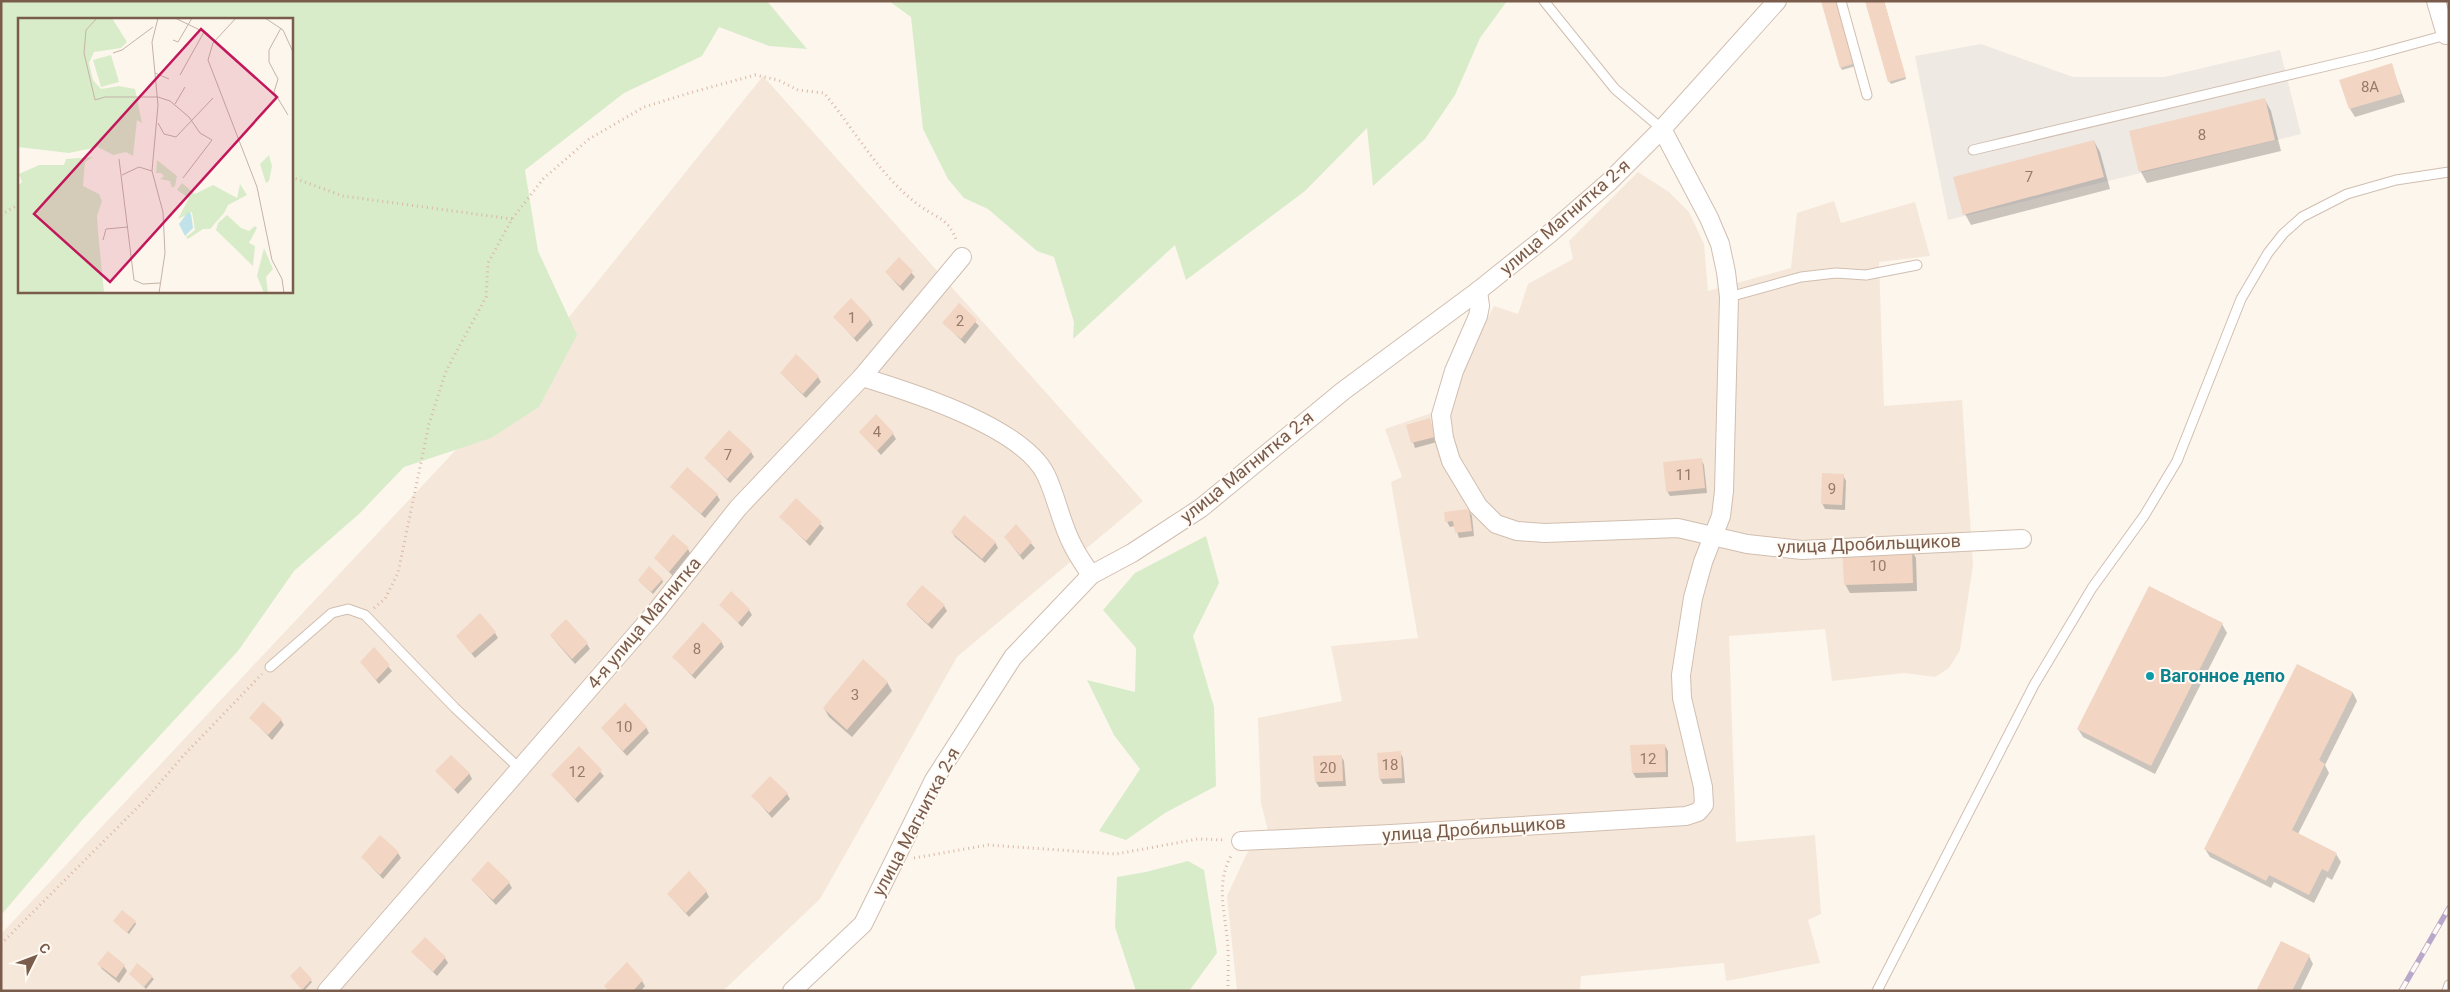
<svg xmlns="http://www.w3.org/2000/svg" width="2450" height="992" viewBox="0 0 2450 992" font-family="Roboto,sans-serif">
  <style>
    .residential { fill: #f5e8da }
    .industrial { fill: #efe9e4 }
    .green { fill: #d8ecc9; fill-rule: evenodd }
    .shadow { fill: #0003 }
    .building { fill: #f3d5c3 }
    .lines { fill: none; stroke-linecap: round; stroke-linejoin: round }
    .lane-casing { stroke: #d1beb0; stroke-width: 11 }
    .street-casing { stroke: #d1beb0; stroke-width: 20 }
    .path { stroke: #d9b8a5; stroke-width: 3; stroke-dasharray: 1 4; stroke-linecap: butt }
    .lane { stroke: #fff; stroke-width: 9 }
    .street { stroke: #fff; stroke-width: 18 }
    .rail-casing { stroke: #b9a8c9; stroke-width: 5.5 }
    .rail { stroke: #fffaf3; stroke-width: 4; stroke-dasharray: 11; stroke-linecap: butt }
    .culture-dot { fill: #0f9aa8; stroke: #fffaf3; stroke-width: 2 }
    .labels { text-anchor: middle; stroke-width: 4; stroke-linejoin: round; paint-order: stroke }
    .number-label { font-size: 15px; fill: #987a6a }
    .street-label { font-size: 18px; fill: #7a5c4d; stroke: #fffaf3 }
    .culture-label { font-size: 18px; font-weight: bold; fill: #0d838f; stroke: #fffaf3; text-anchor: start }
    .inset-road { fill: none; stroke: #c5b3a7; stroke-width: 1 }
    .view { fill: #c2185b; fill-opacity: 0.15; stroke: #c2185b; stroke-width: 2.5 }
    .inset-edge { fill: none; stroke: #7a5c4d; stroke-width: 2.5 }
  </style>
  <rect width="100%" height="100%" fill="#fdf6ec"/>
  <g class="residential">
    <path d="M763,76L1143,501L957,657L820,899L723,991H1V934L499,404Z"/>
    <path d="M1638,172L1669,192L1689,212L1704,244L1708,291L1791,268L1797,213L1834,201L1841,223L1915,202L1930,256L1879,262L1884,406L1962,400L1973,565L1960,650L1949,668L1935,677L1904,673L1832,681L1825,629L1729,636L1736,842L1815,835L1821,914L1808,920L1820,963L1726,981L1724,963L1581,976L1580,991H1237L1227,896L1247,853L1268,831L1261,803L1258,718L1342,701L1331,646L1418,638L1391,482L1402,477L1385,429L1449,407L1455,379L1494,306L1518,314L1528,284L1573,259L1569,241Z"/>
  </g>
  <path class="industrial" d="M1981,44L2073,77H2164L2280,50L2301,134L1948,220L1915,56Z"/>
  <g class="green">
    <path d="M1,1H767L807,49L769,46L719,27L702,56L624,93L525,170L538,251L577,335L539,407L491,438L404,467L360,513L294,571L238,651L83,819L1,915ZM19,19H291V291H19Z"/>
    <path d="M889,1H1507L1480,38L1455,95L1425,139L1373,186L1367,128L1305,191L1186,280L1175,245L1073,339L1074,322L1054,257L1037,251L988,209L964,198L948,179L923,129L911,17Z"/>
    <path d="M1206,536L1219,583L1193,636L1214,707L1216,786L1165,813L1126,840L1099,831L1140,769L1114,735L1087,680L1135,692L1136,648L1103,610L1135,573Z"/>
    <path d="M1188,861L1204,870L1217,953L1189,991H1136L1115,927L1117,877L1146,872Z"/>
  </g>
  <g class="shadow">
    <path d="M1823,1L1856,66L1842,70L1841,68Z"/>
    <path d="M1867,1H1884L1906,79L1891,84L1889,81Z"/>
    <path d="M2391,65L2405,102L2355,117L2350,109Z"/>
    <path d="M2265,100L2271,111L2281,151L2147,183L2141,172L2131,132Z"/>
    <path d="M2094,141L2100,152L2110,189L1971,225L1965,214Z"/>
    <path d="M899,258L915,277L903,291L886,272Z"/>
    <path d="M959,305L979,326L965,344L944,323Z"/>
    <path d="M835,317L870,319L873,325L857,342Z"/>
    <path d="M781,373L818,377L821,382L806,398Z"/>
    <path d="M1429,419L1437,442L1415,448L1407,425Z"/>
    <path d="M861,432L893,434L896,439L881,455Z"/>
    <path d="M751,452L754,457L730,483L706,458Z"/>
    <path d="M1701,459L1704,465L1707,493L1670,496L1667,491Z"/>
    <path d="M1843,475L1846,481L1845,510L1825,509L1822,503Z"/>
    <path d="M671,487L717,495L720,500L705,518Z"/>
    <path d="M796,499L824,528L810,546L781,517Z"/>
    <path d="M1469,510L1472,516L1474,536L1459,538L1455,526L1450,527L1447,522Z"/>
    <path d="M1016,526L1035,548L1023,560L1005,537Z"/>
    <path d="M952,532L995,542L998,548L985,563L955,537Z"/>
    <path d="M688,549L691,555L673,576L655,558Z"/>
    <path d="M1911,549L1916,558L1917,591L1850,593L1845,584Z"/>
    <path d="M662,579L663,582L653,594L640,582Z"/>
    <path d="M721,605L749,610L752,615L742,627Z"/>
    <path d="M907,605L944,606L947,611L932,629Z"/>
    <path d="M2222,624L2227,633L2155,774L2083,737L2078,729Z"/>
    <path d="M495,633L498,638L475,658L457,636Z"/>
    <path d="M551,636L587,644L590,649L575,664Z"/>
    <path d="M721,641L724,647L695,679L674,657Z"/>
    <path d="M374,649L392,671L379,684L361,662Z"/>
    <path d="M2298,665L2353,693L2357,701L2325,765L2329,773L2298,834L2336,854L2341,862L2332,880L2327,877L2314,903L2274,882L2271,888L2210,857L2205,849Z"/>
    <path d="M887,682L892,691L852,737L829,717L824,708Z"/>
    <path d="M251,718L281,720L284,725L272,740Z"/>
    <path d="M646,727L649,733L627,756L602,728Z"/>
    <path d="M1665,746L1668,751V777L1636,778L1633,773Z"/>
    <path d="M579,748L604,776L578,803L553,775Z"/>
    <path d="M1400,752L1403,758L1405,783L1383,784L1380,779Z"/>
    <path d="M1341,756L1344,761L1346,786L1319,787L1316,782L1314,757Z"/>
    <path d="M437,771L469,773L472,779L458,794Z"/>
    <path d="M787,794L790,799L772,818L753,796Z"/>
    <path d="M398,853L401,858L383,879L362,857Z"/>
    <path d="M473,880L509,883L512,888L496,905Z"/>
    <path d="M706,891L709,897L689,917L668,894Z"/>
    <path d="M114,921L135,922L136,924L129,934Z"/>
    <path d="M413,952L445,958L448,963L437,976Z"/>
    <path d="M108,953L124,966L127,971L119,983L102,969L99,964Z"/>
    <path d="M2309,956L2313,964L2300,991H2258Z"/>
    <path d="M137,965L154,979L146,989L130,974Z"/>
    <path d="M300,968L312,982L304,991L293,979Z"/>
    <path d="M642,981L645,986L641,991H609L606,986Z"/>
  </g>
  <g class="building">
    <path d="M1821,1H1838L1856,63L1840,68Z"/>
    <path d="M1865,1H1884L1906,77L1888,82Z"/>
    <path d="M2392,63L2401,94L2349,109L2339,80Z"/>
    <path d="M2265,98L2275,140L2139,172L2129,131Z"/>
    <path d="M2094,140L2104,177L1963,215L1953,177Z"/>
    <path d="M899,257L913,271L900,286L885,272Z"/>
    <path d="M851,298L871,319L854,338L833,317Z"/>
    <path d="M959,303L977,320L961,339L942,323Z"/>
    <path d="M796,354L819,376L803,394L780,373Z"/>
    <path d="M876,414L894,433L877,451L859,432Z"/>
    <path d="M1430,418L1435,437L1411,443L1406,425Z"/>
    <path d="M729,430L752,451L727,479L704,458Z"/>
    <path d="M1702,458L1705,488L1666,492L1663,462Z"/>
    <path d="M687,467L718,494L701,514L670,487Z"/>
    <path d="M1822,473L1844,474L1842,505L1821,504Z"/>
    <path d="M796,498L822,522L806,541L779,517Z"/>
    <path d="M1469,509L1472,531L1455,533L1453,521L1445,522L1444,512Z"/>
    <path d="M964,515L996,542L982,559L951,532Z"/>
    <path d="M1016,524L1032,542L1020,555L1004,537Z"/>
    <path d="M673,534L689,548L669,572L654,558Z"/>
    <path d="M1912,548L1913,583L1844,585L1842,549Z"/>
    <path d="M649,566L663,579L651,592L638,580Z"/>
    <path d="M922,585L945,605L928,624L906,604Z"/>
    <path d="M2149,586L2223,623L2151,766L2077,729Z"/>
    <path d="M731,591L750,609L738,623L719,605Z"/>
    <path d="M480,613L496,632L471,654L456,636Z"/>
    <path d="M566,619L588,643L572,659L550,635Z"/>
    <path d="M703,622L722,641L692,675L672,657Z"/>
    <path d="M374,647L390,665L376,680L360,662Z"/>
    <path d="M863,659L888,682L847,730L823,708Z"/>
    <path d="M2297,664L2353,692L2319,760L2325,764L2292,830L2337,853L2328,872L2322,869L2309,895L2269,875L2266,881L2204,849Z"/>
    <path d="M263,702L282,719L268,735L249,718Z"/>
    <path d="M625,703L647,727L623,751L601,728Z"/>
    <path d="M1665,744L1666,772L1632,773L1630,745Z"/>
    <path d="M579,746L602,770L575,799L551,775Z"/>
    <path d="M1401,751L1402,778L1379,779L1377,753Z"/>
    <path d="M451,755L470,773L454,790L435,771Z"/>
    <path d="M1342,755L1343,781L1315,782L1313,756Z"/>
    <path d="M770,776L788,793L769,813L751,796Z"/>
    <path d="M380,835L399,852L380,875L361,857Z"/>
    <path d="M488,861L510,882L493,900L471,880Z"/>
    <path d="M689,871L707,891L686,913L667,894Z"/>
    <path d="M122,910L136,921L127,933L113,921Z"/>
    <path d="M425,937L446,957L433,972L411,952Z"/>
    <path d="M2281,941L2310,955L2292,991H2256Z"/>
    <path d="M108,951L125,965L116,978L97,964Z"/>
    <path d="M627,962L643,980L633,991H609L604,986Z"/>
    <path d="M137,963L153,976L144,987L129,974Z"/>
    <path d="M300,966L312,979L302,990L290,976Z"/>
  </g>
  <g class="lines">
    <defs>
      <g id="lane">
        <path d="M1544,1L1615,89L1662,129"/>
        <path d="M1841,1L1867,95"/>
        <path d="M1973,150L2373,55L2446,35"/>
        <path d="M1729,297L1801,277L1836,273L1866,275L1917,265"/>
        <path d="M270,667L332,613L348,609L365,615L455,708L519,768"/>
        <path d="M1877,991L2034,685L2092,588L2144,516L2177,461L2241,299L2268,253L2283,234L2302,217L2347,194L2396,180L2449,172"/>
        <path d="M2447,991L2449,985"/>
      </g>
      <g id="street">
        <path d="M2436,1L2446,35"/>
        <path d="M1478,291L1480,306L1478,316L1454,371L1441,415L1444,438L1451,461L1478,506L1496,524L1517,531L1545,533L1678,528L1747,544L1802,550L2022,539"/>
        <path d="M862,377C911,392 1023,427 1046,475C1057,498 1061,524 1073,546C1078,556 1085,566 1091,575"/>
        <path d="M1241,841L1391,834L1686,816L1698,812L1704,805L1703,787L1682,698L1681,675L1693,598L1703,562L1721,516L1724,491L1729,297L1726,272L1720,244L1709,218L1662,129"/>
        <path d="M327,991L655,613L738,508L862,377L962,257"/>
        <path d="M792,991L863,924L934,780L1013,657L1091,575L1132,553L1201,508L1343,391L1478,291L1548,235L1609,182L1662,129L1777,1"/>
      </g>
    </defs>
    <use href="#lane" class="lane-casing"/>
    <use href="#street" class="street-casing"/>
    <g class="path">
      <path d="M291,177L343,196L512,219"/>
      <path d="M1,215L19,204"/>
      <path d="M374,608L385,599L398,573L429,424L446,371L486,297L488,263L512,219L543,179L589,139L644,107L693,92L755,75L778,80L798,90L824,93C855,130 880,177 920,206C940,220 948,218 957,242"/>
      <path d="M914,858L988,845L1116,854L1198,839L1225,840"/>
      <path d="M1,944L146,799L183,756L262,674"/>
      <path d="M1228,991C1228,973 1229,954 1227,937C1224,908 1216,882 1232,854"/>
    </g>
    <use href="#lane" class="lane"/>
    <use href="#street" class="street"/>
    <defs>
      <path id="rail" d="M2401,991L2449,908"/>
    </defs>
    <use href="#rail" class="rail-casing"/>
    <use href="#rail" class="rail"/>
  </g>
  <circle class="culture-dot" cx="2150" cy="676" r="5"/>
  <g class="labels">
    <g class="number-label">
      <text x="2370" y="92">8А</text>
      <text x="2202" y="140">8</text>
      <text x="2029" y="182">7</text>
      <text x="852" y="323">1</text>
      <text x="960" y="326">2</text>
      <text x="877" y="437">4</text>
      <text x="728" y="460">7</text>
      <text x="1684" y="480">11</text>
      <text x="1832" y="494">9</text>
      <text x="1878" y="571">10</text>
      <text x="697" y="654">8</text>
      <text x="855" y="700">3</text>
      <text x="624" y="732">10</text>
      <text x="1648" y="764">12</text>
      <text x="1390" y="770">18</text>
      <text x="1328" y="773">20</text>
      <text x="577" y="777">12</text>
    </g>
    <g class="street-label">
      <text transform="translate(1565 217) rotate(-41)" y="6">улица Магнитка 2-я</text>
      <text transform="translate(1247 467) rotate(-39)" y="6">улица Магнитка 2-я</text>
      <text transform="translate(1869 544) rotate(-2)" y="6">улица Дробильщиков</text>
      <text transform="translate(644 623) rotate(-50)" y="6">4-я улица Магнитка</text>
      <text transform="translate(916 822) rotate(-62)" y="6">улица Магнитка 2-я</text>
      <text transform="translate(1474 829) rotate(-4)" y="6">улица Дробильщиков</text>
    </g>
    <g class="culture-label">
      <text x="2160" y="682">Вагонное депо</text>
    </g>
  </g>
  <g transform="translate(18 18)">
    <rect width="275" height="275" fill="#fdf6ec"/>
    <path d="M0,0H94L109,24L103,30L76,34L71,45L75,62L83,71L101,68L117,71L124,105L119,102L115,138L108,134L95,137L80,129L51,135L0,129ZM93,37L101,64L83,69L75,42ZM251,137L254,148L251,163L248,165L242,146ZM75,139L67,144L65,168L81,176L84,183L79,198L80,213L86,274L0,275V168L4,164L1,156L21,147H46L48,141ZM139,142L159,158L157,168L154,170L152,163L142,161L146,158L143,155H138ZM164,165L177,176L195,167L219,180L222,166L229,177L210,187L206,195L192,211H185L170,221L168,219L177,212L174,194L160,201L171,180L159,172ZM209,197L223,210L231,213L237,208L239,210L231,225L237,228L235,248L198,212L200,205ZM246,230L255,251L248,259L250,275H246L239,258Z" fill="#d8ecc9"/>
    <path d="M170,194L173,196L175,210L167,218L161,206Z" fill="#bfe3e8"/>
    <path class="inset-road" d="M79,0L68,12L66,35L77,82L87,79H140L152,83L171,99L182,115L194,122L165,160M140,0L134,24L140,87L134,153L145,194L147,235L141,275M157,0L186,14L162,57M218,0L195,25L190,42L239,169L254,242L264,261L266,275M247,0L265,12L275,34M263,10L251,32V44L260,61L256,74L270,97M155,22L160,24L174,0M95,35L104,32L135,9M275,42V72M137,55L151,61M157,86L167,69M140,105L146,116L158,119L195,80M101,141L116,262L125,266L142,265M104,157L121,149L134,153M85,222L88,211L110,209"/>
    <path class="view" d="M183,11L259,79L92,264L16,196Z"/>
    <rect width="275" height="275" class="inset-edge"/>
  </g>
  <rect width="2450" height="992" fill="none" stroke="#7a5c4d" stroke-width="5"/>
  <g transform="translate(35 957) rotate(48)" stroke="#fffaf3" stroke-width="4" paint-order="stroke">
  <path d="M0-4L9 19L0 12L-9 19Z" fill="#7a5c4d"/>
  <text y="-8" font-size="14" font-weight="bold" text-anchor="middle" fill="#7a5c4d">С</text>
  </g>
</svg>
